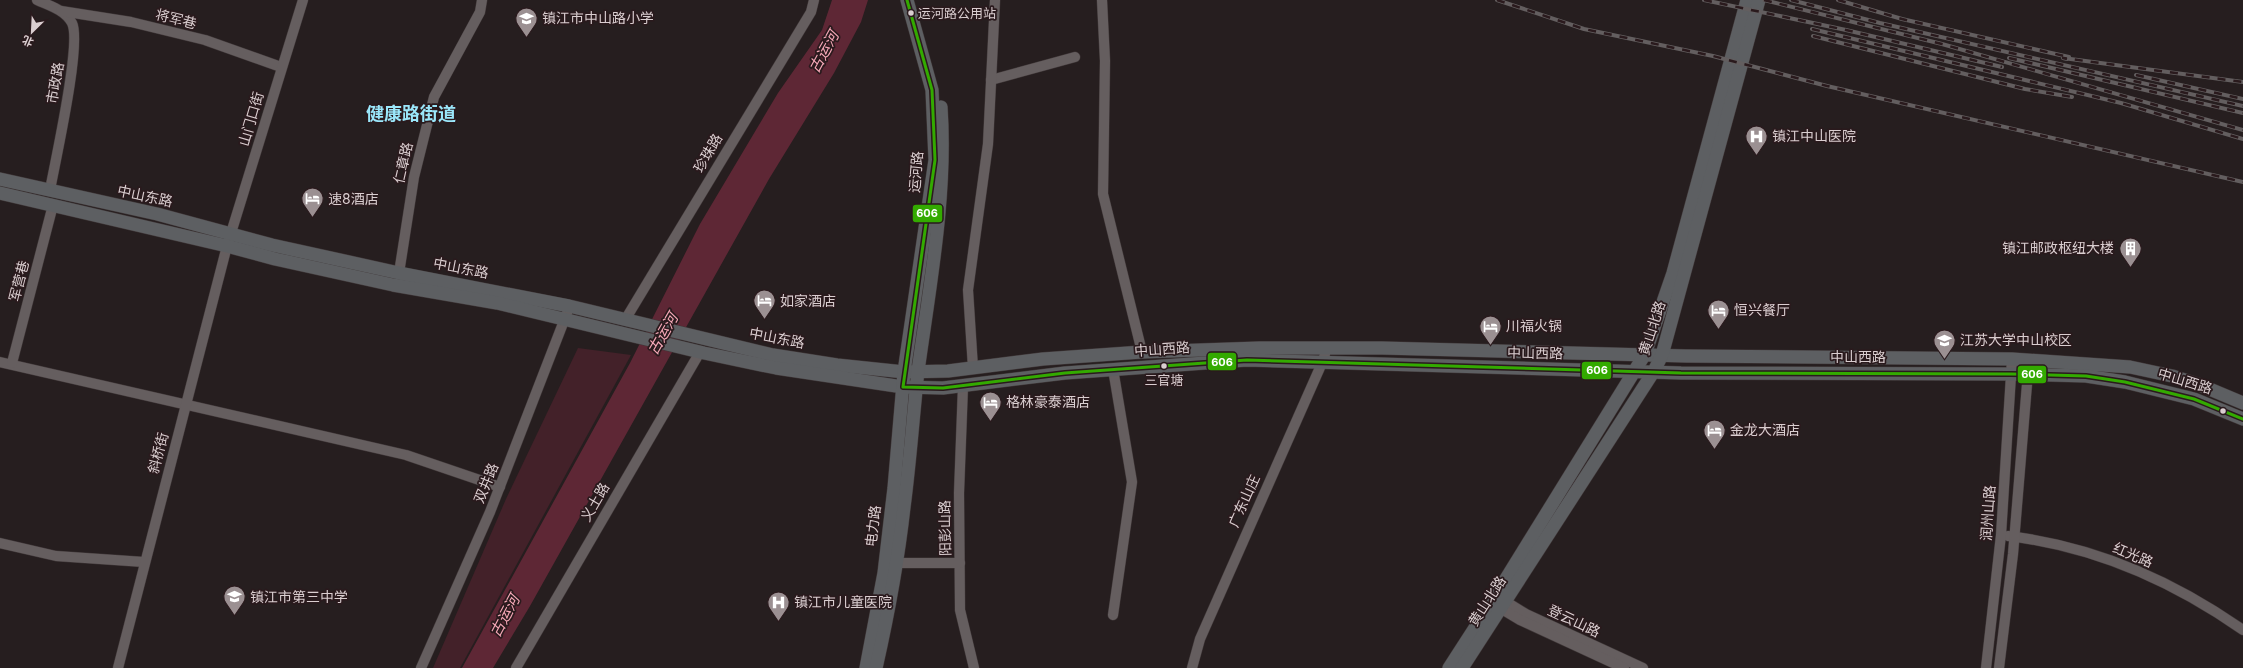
<svg xmlns="http://www.w3.org/2000/svg" width="2243" height="668" viewBox="0 0 2243 668" font-family="Inter,'Noto Sans SC',sans-serif">
  <style>
    .green { fill: #432129 }
    .water { fill: #5e2735 }
    .lines { fill: none; stroke-linecap: round; stroke-linejoin: round }
    .minor-casing { stroke: #403839; stroke-width: 11 }
    .major-casing { stroke: #403839; stroke-width: 14 }
    .minor { stroke: #655e5f; stroke-width: 10 }
    .major { stroke: #5d5f62; stroke-width: 13 }
    .rail-casing { stroke: #635e5f; stroke-width: 4 }
    .rail { stroke: #2a1a1d; stroke-width: 2.5; stroke-dasharray: 8; stroke-linecap: butt }
    .bus-1-casing { stroke: #2a1a1d; stroke-width: 6 }
    .bus-1 { stroke: #3a0; stroke-width: 3 }
    .bus-dot { fill: #daced0; stroke: #2a1a1d; stroke-width: 1.5 }
    .labels { text-anchor: middle; stroke-width: 3.5; stroke-linejoin: round; paint-order: stroke }
    .bus-label { font-size: 13px; fill: #daced0; stroke: #2a1a1d; text-anchor: start }
    .poi-label { font-size: 14px; fill: #daced0; stroke: #2a1a1d; text-anchor: start }
    .street-label { font-size: 14px; fill: #daced0; stroke: #2a1a1d }
    .water-label { font-size: 15px; font-style: italic; fill: #f7a9b8; stroke: #2a1a1d }
    .district-label { font-size: 18px; font-weight: bold; fill: #9ae7fa; stroke: #2a1a1d }
    .line-badge { stroke: #2a1a1d; stroke-width: 1.5 }
    .badge-label { font-size: 11px; text-anchor: middle; font-weight: bold; fill: #fff }
  </style>
  <rect width="100%" height="100%" fill="#261e1f"/>
  <path class="green" d="M578,348L631,355L460,668H433L506,499Z"/>
  <path class="water" d="M832,0H868L861,22L834,73L769,179L530,606L493,668H462L630,363L700,224L778,93L822,30Z"/>
  <g class="lines">
    <defs>
      <g id="minor">
        <path d="M37,0C50,6 65,10 72,23C82,43 55,162 50,190"/>
        <path d="M1102,0L1105,61L1103,194L1142,352"/>
        <path d="M61,11L131,22L205,40L281,67"/>
        <path d="M991,80L1075,57"/>
        <path d="M399,273L414,177L434,97L480,12L482,0"/>
        <path d="M625,320L811,12L814,0"/>
        <path d="M0,362L406,455L500,487"/>
        <path d="M12,363L53,205"/>
        <path d="M973,368L968,290L988,144L995,0"/>
        <path d="M1113,369L1132,482L1113,615"/>
        <path d="M963,386L959,493L960,610L974,668"/>
        <path d="M2008,536C2093,546 2173,581 2243,630"/>
        <path d="M0,543L56,556L144,562"/>
        <path d="M896,563H960"/>
        <path d="M1500,598L1526,614L1643,668"/>
        <path d="M1495,605L1520,620L1624,668"/>
        <path d="M118,668L227,246L303,0"/>
        <path d="M421,668L490,512L567,313"/>
        <path d="M516,668L700,352"/>
        <path d="M1192,668L1200,639L1322,363L1327,348"/>
        <path d="M1986,668L2001,535L2012,359"/>
        <path d="M1999,668L2013,554L2029,360"/>
      </g>
      <g id="major">
        <path d="M0,179L157,214L272,245L399,273L569,306L773,355L837,365L904,372L948,371L1043,359L1142,352L1259,348H1382L1686,356L2012,359L2130,367L2172,376L2200,385L2243,403"/>
        <path d="M0,193L227,246L275,259L393,285L497,303L704,353L776,368L903,387L943,388L1065,373L1247,360L1681,373L2011,374L2086,376L2125,382L2194,399L2243,419"/>
        <path d="M866,668L884,573L894,488L904,372L935,160L932,90L907,0"/>
        <path d="M876,668C888,615 898,561 904,507C910,462 913,417 918,371C930,284 947,195 941,107"/>
        <path d="M1449,668L1491,603L1645,354L1673,273L1747,0"/>
        <path d="M1462,668L1654,371L1662,355L1759,0"/>
      </g>
    </defs>
    <use href="#minor" class="minor-casing"/>
    <use href="#major" class="major-casing"/>
    <use href="#minor" class="minor"/>
    <use href="#major" class="major"/>
    <defs>
      <g id="rail">
        <path d="M1497,0L1584,29L1713,56L1827,86L2243,182"/>
        <path d="M1704,0L1846,30L2002,67"/>
        <path d="M1764,0L1942,44L2243,130"/>
        <path d="M1791,0L1880,23L2243,106"/>
        <path d="M1838,0L1902,19L2069,57"/>
        <path d="M1812,29L2121,103L2243,139"/>
        <path d="M1813,36L2025,89L2072,97"/>
        <path d="M2009,58L2243,113"/>
        <path d="M2067,59L2063,58L2243,82"/>
        <path d="M2136,75L2243,99"/>
      </g>
    </defs>
    <use href="#rail" class="rail-casing"/>
    <use href="#rail" class="rail"/>
    <defs>
      <path id="bus-1" d="M907,0L932,90L935,160L903,387L943,388L1065,373L1247,360L1681,373L2011,374L2086,376L2125,382L2194,399L2243,419"/>
    </defs>
    <use href="#bus-1" class="bus-1-casing"/>
    <use href="#bus-1" class="bus-1"/>
  </g>
  <defs>
    <symbol id="school-pin" viewBox="-11 -11 22 30"><path d="M0 17L-7.5 6A9.5 9.5 0 1 1 7.5 6Z" fill="#9b9092" stroke="#2a1a1d"/><path d="M0-5L7-2L0 1L-7-2ZM-4 1L0 2.5L4 1V4Q0 6-4 4Z" fill="#fff"/></symbol>
    <symbol id="hospital-pin" viewBox="-11 -11 22 30"><path d="M0 17L-7.5 6A9.5 9.5 0 1 1 7.5 6Z" fill="#9b9092" stroke="#2a1a1d"/><path d="M-5-5h3v3.5h4V-5h3V5h-3V1.5h-4V5h-3Z" fill="#fff"/></symbol>
    <symbol id="hotel-pin" viewBox="-11 -11 22 30"><path d="M0 17L-7.5 6A9.5 9.5 0 1 1 7.5 6Z" fill="#9b9092" stroke="#2a1a1d"/><path d="M-6-4.5h1.5V1H6V5H4.5V3h-9V5H-6ZM-4 0a1.8 1.8 0 1 1 3.6 0ZM.5 0V-2.5h3Q6-2.5 6 0Z" fill="#fff"/></symbol>
    <symbol id="building-pin" viewBox="-11 -11 22 30"><path d="M0 17L-7.5 6A9.5 9.5 0 1 1 7.5 6Z" fill="#9b9092" stroke="#2a1a1d"/><path d="M-4-6H4V6H1V3H-1V6H-4ZM-2.5-4.3h1.7v1.8h-1.7ZM.8-4.3h1.7v1.8H.8ZM-2.5-1h1.7V.8h-1.7ZM.8-1h1.7V.8H.8Z" fill="#fff"/></symbol>
  </defs>
  <g fill-rule="evenodd">
    <use href="#school-pin" x="514" y="6" width="25" height="34"/>
    <use href="#hospital-pin" x="1744" y="124" width="25" height="34"/>
    <use href="#hotel-pin" x="300" y="186" width="25" height="34"/>
    <use href="#building-pin" x="2118" y="236" width="25" height="34"/>
    <use href="#hotel-pin" x="752" y="288" width="25" height="34"/>
    <use href="#hotel-pin" x="1706" y="298" width="25" height="34"/>
    <use href="#hotel-pin" x="1478" y="314" width="25" height="34"/>
    <use href="#school-pin" x="1932" y="328" width="25" height="34"/>
    <use href="#hotel-pin" x="978" y="390" width="25" height="34"/>
    <use href="#hotel-pin" x="1702" y="418" width="25" height="34"/>
    <use href="#school-pin" x="222" y="584" width="25" height="34"/>
    <use href="#hospital-pin" x="766" y="590" width="25" height="34"/>
  </g>
  <g class="bus-dot">
    <circle cx="911" cy="13" r="3.5"/>
    <circle cx="1164" cy="366" r="3.5"/>
    <circle cx="2223" cy="411" r="3.5"/>
  </g>
  <g class="labels">
    <g class="bus-label">
      <text x="918" y="18">运河路公用站</text>
      <text x="1164" y="385" text-anchor="middle">三官塘</text>
    </g>
    <g class="poi-label">
      <text x="542" y="23">镇江市中山路小学</text>
      <text x="1772" y="141">镇江中山医院</text>
      <text x="328" y="204">速8酒店</text>
      <text x="2114" y="253" text-anchor="end">镇江邮政枢纽大楼</text>
      <text x="780" y="306">如家酒店</text>
      <text x="1734" y="315">恒兴餐厅</text>
      <text x="1506" y="331">川福火锅</text>
      <text x="1960" y="345">江苏大学中山校区</text>
      <text x="1006" y="407">格林豪泰酒店</text>
      <text x="1730" y="435">金龙大酒店</text>
      <text x="250" y="602">镇江市第三中学</text>
      <text x="794" y="607">镇江市儿童医院</text>
    </g>
    <g class="street-label">
      <text transform="translate(176 19) rotate(14)" y="5">将军巷</text>
      <text transform="translate(55 83) rotate(-80)" y="5">市政路</text>
      <text transform="translate(251 119) rotate(-74)" y="5">山门口街</text>
      <text transform="translate(708 153) rotate(-60)" y="5">珍珠路</text>
      <text transform="translate(403 163) rotate(-77)" y="5">仁章路</text>
      <text transform="translate(916 172) rotate(-85)" y="5">运河路</text>
      <text transform="translate(145 196) rotate(12)" y="5">中山东路</text>
      <text transform="translate(461 268) rotate(11)" y="5">中山东路</text>
      <text transform="translate(19 281) rotate(-76)" y="5">军营巷</text>
      <text transform="translate(1652 328) rotate(-72)" y="5">黄山北路</text>
      <text transform="translate(777 338) rotate(11)" y="5">中山东路</text>
      <text transform="translate(1162 349) rotate(-4)" y="5">中山西路</text>
      <text transform="translate(1535 353) rotate(1)" y="5">中山西路</text>
      <text x="1858" y="362">中山西路</text>
      <text transform="translate(2185 381) rotate(17)" y="5">中山西路</text>
      <text transform="translate(158 453) rotate(-75)" y="5">斜桥街</text>
      <text transform="translate(486 483) rotate(-68)" y="5">双井路</text>
      <text transform="translate(1244 501) rotate(-66)" y="5">广东山庄</text>
      <text transform="translate(595 502) rotate(-60)" y="5">义土路</text>
      <text transform="translate(1988 513) rotate(-86)" y="5">润州山路</text>
      <text transform="translate(873 526) rotate(-83)" y="5">电力路</text>
      <text transform="translate(945 528) rotate(-91)" y="5">阳彭山路</text>
      <text transform="translate(2133 555) rotate(23)" y="5">红光路</text>
      <text transform="translate(1487 601) rotate(-57)" y="5">黄山北路</text>
      <text transform="translate(1574 621) rotate(25)" y="5">登云山路</text>
    </g>
    <g class="water-label">
      <text transform="translate(824 52) rotate(-61)" y="5">古运河</text>
      <text transform="translate(663 334) rotate(-60)" y="5">古运河</text>
      <text transform="translate(505 616) rotate(-62)" y="5">古运河</text>
    </g>
    <g class="district-label">
      <text x="411" y="120">健康路街道</text>
    </g>
  </g>
  <g class="line-badge">
    <rect x="912" y="204" width="31" height="19" rx="4" fill="#3a0"/>
    <rect x="1207" y="352" width="30" height="19" rx="4" fill="#3a0"/>
    <rect x="1581" y="361" width="31" height="19" rx="4" fill="#3a0"/>
    <rect x="2017" y="365" width="30" height="19" rx="4" fill="#3a0"/>
  </g>
  <g class="badge-label">
    <text x="927" y="217">606</text>
    <text x="1222" y="366">606</text>
    <text x="1597" y="374">606</text>
    <text x="2032" y="378">606</text>
  </g>
  <g transform="translate(32 32) rotate(204)" stroke="#2a1a1d" stroke-width="3" paint-order="stroke">
  <path d="M0-3L7 15L0 10L-7 15Z" fill="#daced0"/>
  <text y="-6" font-size="11" font-weight="bold" text-anchor="middle" fill="#daced0">北</text>
  </g>
</svg>
